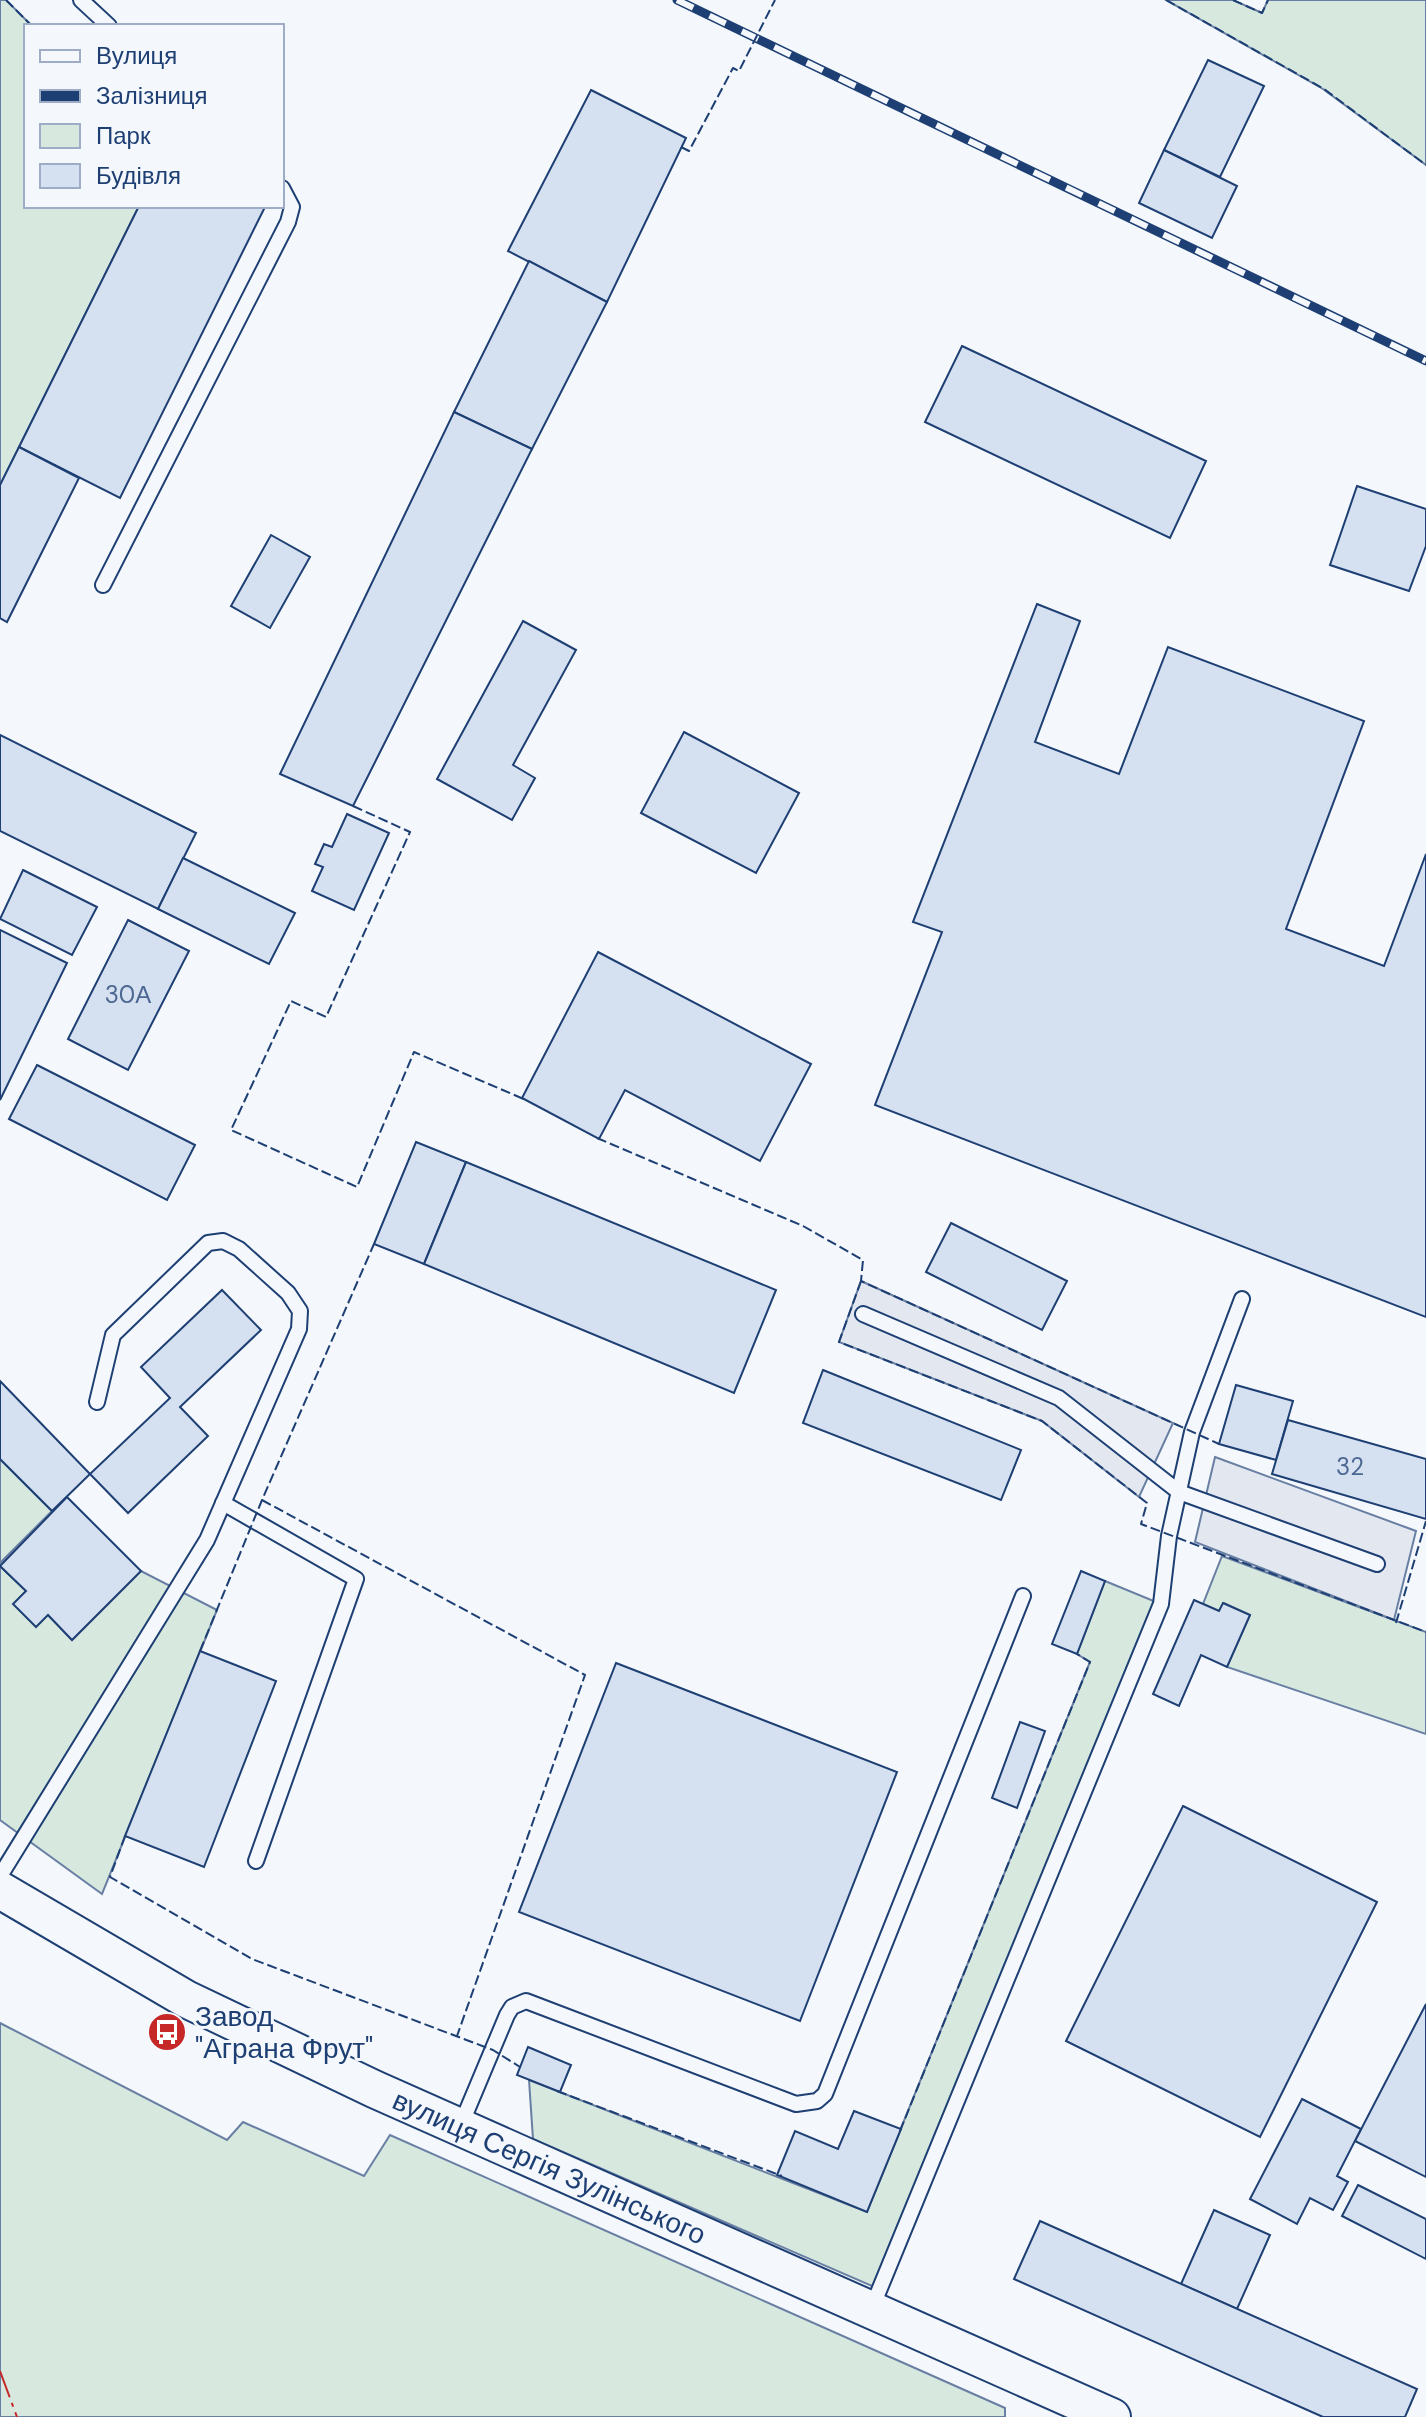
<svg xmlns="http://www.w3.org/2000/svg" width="1426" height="2417" viewBox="0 0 1426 2417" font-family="'DM Sans',sans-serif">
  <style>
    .green { fill: #d7e8df; stroke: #687fa3; stroke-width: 2 }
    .parking { fill: #e3e8f0; stroke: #687fa3; stroke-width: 2 }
    .building { fill: #d5e0f0; stroke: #1d3f73; stroke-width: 2 }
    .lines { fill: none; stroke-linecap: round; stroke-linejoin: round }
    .lane-casing { stroke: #1d3f73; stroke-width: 18 }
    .secondary-casing { stroke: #1d3f73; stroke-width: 40 }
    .lane { stroke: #f4f7fb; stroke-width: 14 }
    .secondary { stroke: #f4f7fb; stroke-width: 36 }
    .rail-casing { stroke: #1d3f73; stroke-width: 9 }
    .rail { stroke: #f4f7fb; stroke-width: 6; stroke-dasharray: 18; stroke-linecap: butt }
    .fence { stroke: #1d3f73; stroke-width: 2; stroke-dasharray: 10 4; stroke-linecap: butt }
    .power { stroke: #c62828; stroke-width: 2; stroke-dasharray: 28 6 4 6; stroke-linecap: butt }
    .labels { text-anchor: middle; stroke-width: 6; stroke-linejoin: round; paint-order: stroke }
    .number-label { font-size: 24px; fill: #4b6792 }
    .poi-label { font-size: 28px; fill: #1d3f73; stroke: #f4f7fb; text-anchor: start }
    .street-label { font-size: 28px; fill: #1d3f73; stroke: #f4f7fb }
  </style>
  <rect width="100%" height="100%" fill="#f4f7fb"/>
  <g class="green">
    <path d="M0,0H6L32,26H26V206H139L0,485Z"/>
    <path d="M1166,0H1233L1262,13L1268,0H1426V165L1323,89Z"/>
    <path d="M0,1459L52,1511L0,1563Z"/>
    <path d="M1222,1556L1426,1632V1734L1227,1667L1250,1615L1224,1603L1219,1611L1203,1604Z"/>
    <path d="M0,1566L26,1591L14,1604L48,1615L72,1640L141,1571L217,1610L102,1894L0,1820Z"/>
    <path d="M1105,1581L1161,1604L879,2289L533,2139L529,2080L867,2212L1090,1662L1077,1654Z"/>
    <path d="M0,2023L227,2140L243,2122L364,2176L390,2135L1005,2408V2417H0Z"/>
  </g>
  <g class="parking">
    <path d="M861,1281L1173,1423L1139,1497L1042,1421L839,1342Z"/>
    <path d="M1215,1457L1416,1531L1394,1620L1195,1542Z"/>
  </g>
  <g class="building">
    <path d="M1208,60L1264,86L1220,177L1164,150Z"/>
    <path d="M591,90L686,138L607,302L508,251Z"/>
    <path d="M1164,150L1237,186L1212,238L1139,203Z"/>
    <path d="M139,206L265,207L120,498L19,447Z"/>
    <path d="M529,261L607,302L532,449L454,412Z"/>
    <path d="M962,346L1206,461L1170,538L925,422Z"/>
    <path d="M454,412L532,449L353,806L280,774Z"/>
    <path d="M19,447L79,478L7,622L0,618V485Z"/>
    <path d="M1357,486L1426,509V546L1409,591L1330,565Z"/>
    <path d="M271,535L310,557L270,628L231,606Z"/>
    <path d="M1037,604L1080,621L1035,742L1119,774L1168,647L1364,721L1286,929L1384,966L1426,854V1317L875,1105L942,932L913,922Z"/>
    <path d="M523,621L576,650L513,765L535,778L512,820L437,779Z"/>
    <path d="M684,732L799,793L756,873L641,813Z"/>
    <path d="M0,735L196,833L158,909L0,831Z"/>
    <path d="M347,814L389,833L354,910L312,891L323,867L315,864L324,844L332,847Z"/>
    <path d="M183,858L295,913L269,964L158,909Z"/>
    <path d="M23,870L97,907L72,955L0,919Z"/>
    <path d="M128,920L189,951L128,1070L68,1039Z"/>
    <path d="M0,930L67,963L0,1100Z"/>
    <path d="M598,952L811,1064L760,1161L625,1090L599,1139L522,1098Z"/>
    <path d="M37,1065L195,1145L167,1200L9,1119Z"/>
    <path d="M416,1142L466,1162L424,1264L374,1244Z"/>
    <path d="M466,1162L776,1290L734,1393L424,1264Z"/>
    <path d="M951,1223L1067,1281L1042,1330L926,1272Z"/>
    <path d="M222,1290L261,1330L180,1407L208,1436L128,1513L90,1474L170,1398L141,1367Z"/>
    <path d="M823,1370L1021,1450L1001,1500L803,1423Z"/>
    <path d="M0,1381L90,1474L52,1511L0,1459Z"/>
    <path d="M1236,1385L1293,1401L1276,1460L1219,1444Z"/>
    <path d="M1288,1420L1426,1459V1519L1272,1474Z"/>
    <path d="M67,1497L141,1571L72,1640L48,1615L36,1627L13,1604L26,1591L0,1566Z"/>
    <path d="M1081,1571L1105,1581L1077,1654L1052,1644Z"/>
    <path d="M1194,1600L1219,1611L1223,1603L1250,1615L1227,1667L1201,1655L1179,1706L1153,1694Z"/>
    <path d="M200,1651L276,1681L204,1867L125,1836Z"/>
    <path d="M616,1663L897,1772L800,2021L519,1912Z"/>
    <path d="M1020,1722L1045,1731L1017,1808L992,1798Z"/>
    <path d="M1183,1806L1377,1902L1260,2137L1066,2041Z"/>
    <path d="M1426,2004V2177L1355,2141Z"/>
    <path d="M528,2047L571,2065L560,2092L517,2075Z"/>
    <path d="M1302,2099L1361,2129L1337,2176L1348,2182L1333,2210L1310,2198L1297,2224L1250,2199Z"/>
    <path d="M854,2111L901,2129L867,2212L777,2175L795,2131L838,2149Z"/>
    <path d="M1358,2185L1426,2219V2259L1342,2216Z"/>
    <path d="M1214,2210L1270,2235L1237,2309L1181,2284Z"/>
    <path d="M1040,2221L1417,2389L1405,2417H1323L1014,2279Z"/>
  </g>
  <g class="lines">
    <defs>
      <g id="lane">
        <path d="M81,0L109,26"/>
        <path d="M103,585L288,222L292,207L282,188"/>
        <path d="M863,1314L1059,1398L1179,1492L1377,1564"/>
        <path d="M223,1503L356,1579L256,1861"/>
        <path d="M0,1876L207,1540L299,1329L300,1311L288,1293L239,1249L223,1241L208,1243L113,1335L97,1402"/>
        <path d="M460,2127L507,2015L512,2007L526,2001L796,2104L817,2101L825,2094L1023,1596"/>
        <path d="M871,2310L1161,1604L1169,1536L1192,1432L1242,1299"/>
      </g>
      <g id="secondary">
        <path id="s1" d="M0,1890L186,1999L374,2089L1112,2417"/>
      </g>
    </defs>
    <use href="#lane" class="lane-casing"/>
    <use href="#secondary" class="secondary-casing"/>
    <use href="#lane" class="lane"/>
    <use href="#secondary" class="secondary"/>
    <defs>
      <path id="rail" d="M677,0L1426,361"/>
    </defs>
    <use href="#rail" class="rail-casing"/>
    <use href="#rail" class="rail"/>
    <g class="fence">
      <path d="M6,0L32,26"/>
      <path d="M1166,0L1324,89L1426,165"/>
      <path d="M1233,0L1262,13L1268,0"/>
      <path d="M681,147L689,151L733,68L739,71L775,0"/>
      <path d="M353,806L410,832L326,1017L291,1001L231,1130L357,1187L414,1052L526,1100"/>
      <path d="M597,1138L803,1226L863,1260L861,1281L1219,1444"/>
      <path d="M861,1281L839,1342L1042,1421L1147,1503L1141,1524L1426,1632"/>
      <path d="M262,1500L585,1675L457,2036"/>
      <path d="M1396,1623L1426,1521"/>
      <path d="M200,1651L262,1500L374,1244"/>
      <path d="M125,1836L110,1877L252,1959L493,2050L520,2067"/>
      <path d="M557,2091L782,2176"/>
      <path d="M900,2131L1090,1662L1077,1654"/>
    </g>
    <path class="power" d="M0,2371L17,2417"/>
  </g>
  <defs>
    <symbol id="bus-disc" viewBox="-11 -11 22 22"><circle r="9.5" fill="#c62828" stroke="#f4f7fb"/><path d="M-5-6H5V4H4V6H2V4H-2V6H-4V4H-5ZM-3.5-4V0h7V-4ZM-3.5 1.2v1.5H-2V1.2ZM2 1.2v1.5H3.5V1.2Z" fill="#fff"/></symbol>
  </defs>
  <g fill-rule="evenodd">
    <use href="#bus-disc" x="145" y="2010" width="44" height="44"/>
  </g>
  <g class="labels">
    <g class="number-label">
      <text x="128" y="1003">30А</text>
      <text x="1350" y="1475">32</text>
    </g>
    <g class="poi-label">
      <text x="195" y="2026">Завод<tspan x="195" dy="32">"Аграна Фрут"</tspan></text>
    </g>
    <g class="street-label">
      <text dy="10" stroke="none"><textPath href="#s1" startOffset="616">вулиця Сергія Зулінського</textPath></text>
    </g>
  </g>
  <rect x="24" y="24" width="260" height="184" fill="#f4f7fb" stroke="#9eadc5" stroke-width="2"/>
  <rect x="40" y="50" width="40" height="12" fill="#f4f7fb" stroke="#9eadc5" stroke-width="2"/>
  <text x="96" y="64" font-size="24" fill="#1d3f73">Вулиця</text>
  <rect x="40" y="90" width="40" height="12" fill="#1d3f73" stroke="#9eadc5" stroke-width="2"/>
  <text x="96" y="104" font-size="24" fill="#1d3f73">Залізниця</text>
  <rect x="40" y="124" width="40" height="24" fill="#d7e8df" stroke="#9eadc5" stroke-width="2"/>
  <text x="96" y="144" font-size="24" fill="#1d3f73">Парк</text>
  <rect x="40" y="164" width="40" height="24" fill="#d5e0f0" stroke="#9eadc5" stroke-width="2"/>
  <text x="96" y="184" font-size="24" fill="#1d3f73">Будівля</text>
</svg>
